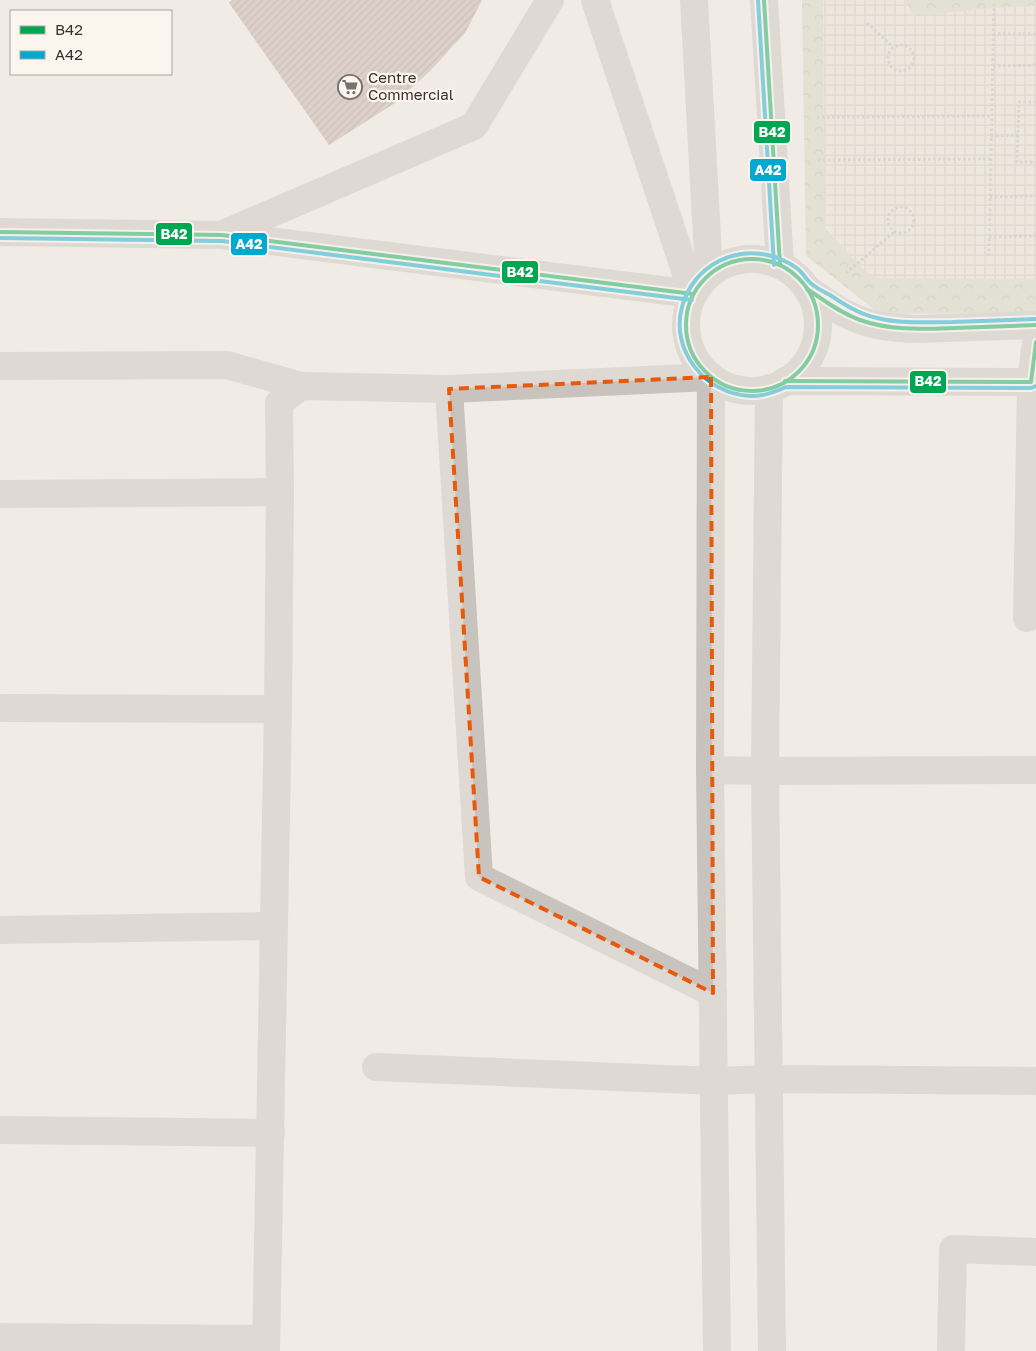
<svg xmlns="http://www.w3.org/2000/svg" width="1036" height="1351" viewBox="0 0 1036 1351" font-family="'Golos Text',sans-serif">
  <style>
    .park { fill: url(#park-crowns) }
    .plaza { fill: url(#plaza-grid) }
    .building { fill: url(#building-hatch) }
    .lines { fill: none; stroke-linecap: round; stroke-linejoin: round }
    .path { stroke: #c2bbb6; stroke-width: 3; stroke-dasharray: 2.5 2.5; stroke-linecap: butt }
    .minor { stroke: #c9c3be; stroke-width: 28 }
    .bus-1-casing { stroke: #fbf5ee; stroke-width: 8 }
    .bus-2-casing { stroke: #fbf5ee; stroke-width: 8 }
    .bus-1 { stroke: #00a651; stroke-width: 4 }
    .bus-2 { stroke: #00a9ce; stroke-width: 4 }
    .marked { fill: none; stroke: #e8590c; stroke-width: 4; stroke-dasharray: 10 6; stroke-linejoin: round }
    .labels { text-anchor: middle; stroke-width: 4.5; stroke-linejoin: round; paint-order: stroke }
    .poi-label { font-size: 15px; fill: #3b302b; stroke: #fbf5ee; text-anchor: start }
    .line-badge { stroke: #fbf5ee; stroke-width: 2 }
    .badge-label { font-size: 14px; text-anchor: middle; font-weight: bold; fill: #fff }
  </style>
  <defs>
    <pattern id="park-crowns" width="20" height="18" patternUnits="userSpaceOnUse" patternTransform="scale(1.25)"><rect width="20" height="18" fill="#d1d6bf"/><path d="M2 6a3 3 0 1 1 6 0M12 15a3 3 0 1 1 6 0" fill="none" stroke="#b4b8a4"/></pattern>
    <pattern id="plaza-grid" width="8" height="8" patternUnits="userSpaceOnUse" patternTransform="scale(1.25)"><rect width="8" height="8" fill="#eee3d5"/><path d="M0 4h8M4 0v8" fill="none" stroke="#cdc3b7"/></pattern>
    <pattern id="building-hatch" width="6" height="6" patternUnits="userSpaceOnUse" patternTransform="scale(1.25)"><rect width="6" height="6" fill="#c3afa7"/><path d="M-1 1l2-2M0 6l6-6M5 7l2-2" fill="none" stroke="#a08f88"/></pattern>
  </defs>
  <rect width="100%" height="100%" fill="#f0ebe5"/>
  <path class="park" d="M802,0H1036V313L880,314L806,256Z"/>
  <path class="plaza" d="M823,0H906L913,16L994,8L1036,6V279L873,278L857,263L826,229L824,160Z"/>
  <path class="building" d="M232,0H482L465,33L430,71L395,103L329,145L229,3Z"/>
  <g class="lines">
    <g class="path">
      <path d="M1036,0V3"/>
      <path d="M867,23L893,47"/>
      <path d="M993,34H1036"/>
      <circle cx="901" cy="58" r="13"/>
      <path d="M993,66L1036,65"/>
      <path d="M1036,102H1019L1017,162H1036"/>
      <path d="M817,117L991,116"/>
      <path d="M991,136L1018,135"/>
      <path d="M818,160L991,159"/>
      <path d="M990,197L1036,196"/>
      <circle cx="901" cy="220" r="13"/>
      <path d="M989,237L1036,236"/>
      <path d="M989,256L994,1"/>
      <path d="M846,273L894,232"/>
    </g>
    <g class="minor">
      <path d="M595,0L693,294"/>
      <path d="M694,0L709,274"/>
      <path d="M764,0L780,265"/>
      <path d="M0,232L222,235L693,294"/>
      <path d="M223,234L474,126L550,0"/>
      <circle cx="752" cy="325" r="66"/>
      <path d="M807,289C821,298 835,309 850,316C871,326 893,328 916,329L1036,325"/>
      <path d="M0,366L227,365L301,386"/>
      <path d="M711,377L710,770L717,1351"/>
      <path d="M785,381L1036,382"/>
      <path d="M769,388L765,771L772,1351"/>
      <path d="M449,389L479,877L713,993"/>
      <path d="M0,494L280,492"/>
      <path d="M1027,618L1031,382L1036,342"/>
      <path d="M0,708L278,709"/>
      <path d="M710,770L765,771L1036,770"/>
      <path d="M0,930L274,926"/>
      <path d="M376,1067L714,1081L769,1079L1036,1081"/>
      <path d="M0,1130L271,1133"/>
      <path d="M0,1337L266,1339"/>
      <path d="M266,1351L278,709L280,492L279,403L301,386L449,389L711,377"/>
      <path d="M951,1351L953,1249L1036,1252"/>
    </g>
    <defs>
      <g id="bus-1">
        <path d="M764,0L780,265"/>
        <path d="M0,232L222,235L693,294"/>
        <circle cx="752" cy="325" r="66"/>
        <path d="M807,289C824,300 840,313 860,320C891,331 923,329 955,328C982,327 1009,326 1036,325"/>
        <path d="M785,381L1031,382L1036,342"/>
      </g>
      <g id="bus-2">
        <path d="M758,0L774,265"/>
        <path d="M0,238L222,241L692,300"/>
        <path d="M1036,319C1008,320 980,321 952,322C927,322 902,324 877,318C859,314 845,305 830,295C824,292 818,289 813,285C807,281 804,274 798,269C775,252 745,248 719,261C701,270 687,287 682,307C670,350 705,394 750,396C762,397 775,392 786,387L1031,388L1036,386"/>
      </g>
    </defs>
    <use href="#bus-1" class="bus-1-casing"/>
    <use href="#bus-2" class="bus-2-casing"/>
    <use href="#bus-1" class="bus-1"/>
    <use href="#bus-2" class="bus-2"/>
  </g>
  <path d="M0 0H1036V1351H0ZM711,377L713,993L479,877L449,389Z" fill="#f0ebe5" fill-opacity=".55" fill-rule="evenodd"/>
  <path class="marked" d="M711,377L713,993L479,877L449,389Z"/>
  <defs>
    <symbol id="supermarket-ring" viewBox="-11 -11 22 22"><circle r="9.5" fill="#fbf5ee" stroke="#7a716c" stroke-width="1.5"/><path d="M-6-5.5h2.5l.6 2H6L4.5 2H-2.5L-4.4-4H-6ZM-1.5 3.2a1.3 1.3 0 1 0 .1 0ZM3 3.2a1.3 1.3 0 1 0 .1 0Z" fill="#7a716c"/></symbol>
  </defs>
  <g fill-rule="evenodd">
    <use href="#supermarket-ring" x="336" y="73" width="28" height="28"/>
  </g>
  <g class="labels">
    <g class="poi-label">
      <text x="368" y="83">Centre<tspan x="368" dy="17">Commercial</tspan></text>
    </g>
  </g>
  <g class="line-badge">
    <rect x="753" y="120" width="38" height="24" rx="5" fill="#00a651"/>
    <rect x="749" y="158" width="38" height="24" rx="5" fill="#00a9ce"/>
    <rect x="155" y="222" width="38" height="24" rx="5" fill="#00a651"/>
    <rect x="230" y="232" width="38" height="24" rx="5" fill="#00a9ce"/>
    <rect x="501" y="260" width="38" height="24" rx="5" fill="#00a651"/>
    <rect x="909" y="370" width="38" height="24" rx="5" fill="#00a651"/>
  </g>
  <g class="badge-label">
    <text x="772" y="137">B42</text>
    <text x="768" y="175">A42</text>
    <text x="174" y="239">B42</text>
    <text x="249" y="249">A42</text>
    <text x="520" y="277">B42</text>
    <text x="928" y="386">B42</text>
  </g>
  <rect x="10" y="10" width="162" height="65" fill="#fbf5ee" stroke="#aea6a0"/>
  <rect x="20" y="26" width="25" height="8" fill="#00a651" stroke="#aea6a0"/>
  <text x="55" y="35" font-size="15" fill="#3b302b">B42</text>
  <rect x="20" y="51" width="25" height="8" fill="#00a9ce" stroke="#aea6a0"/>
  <text x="55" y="60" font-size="15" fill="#3b302b">A42</text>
</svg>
